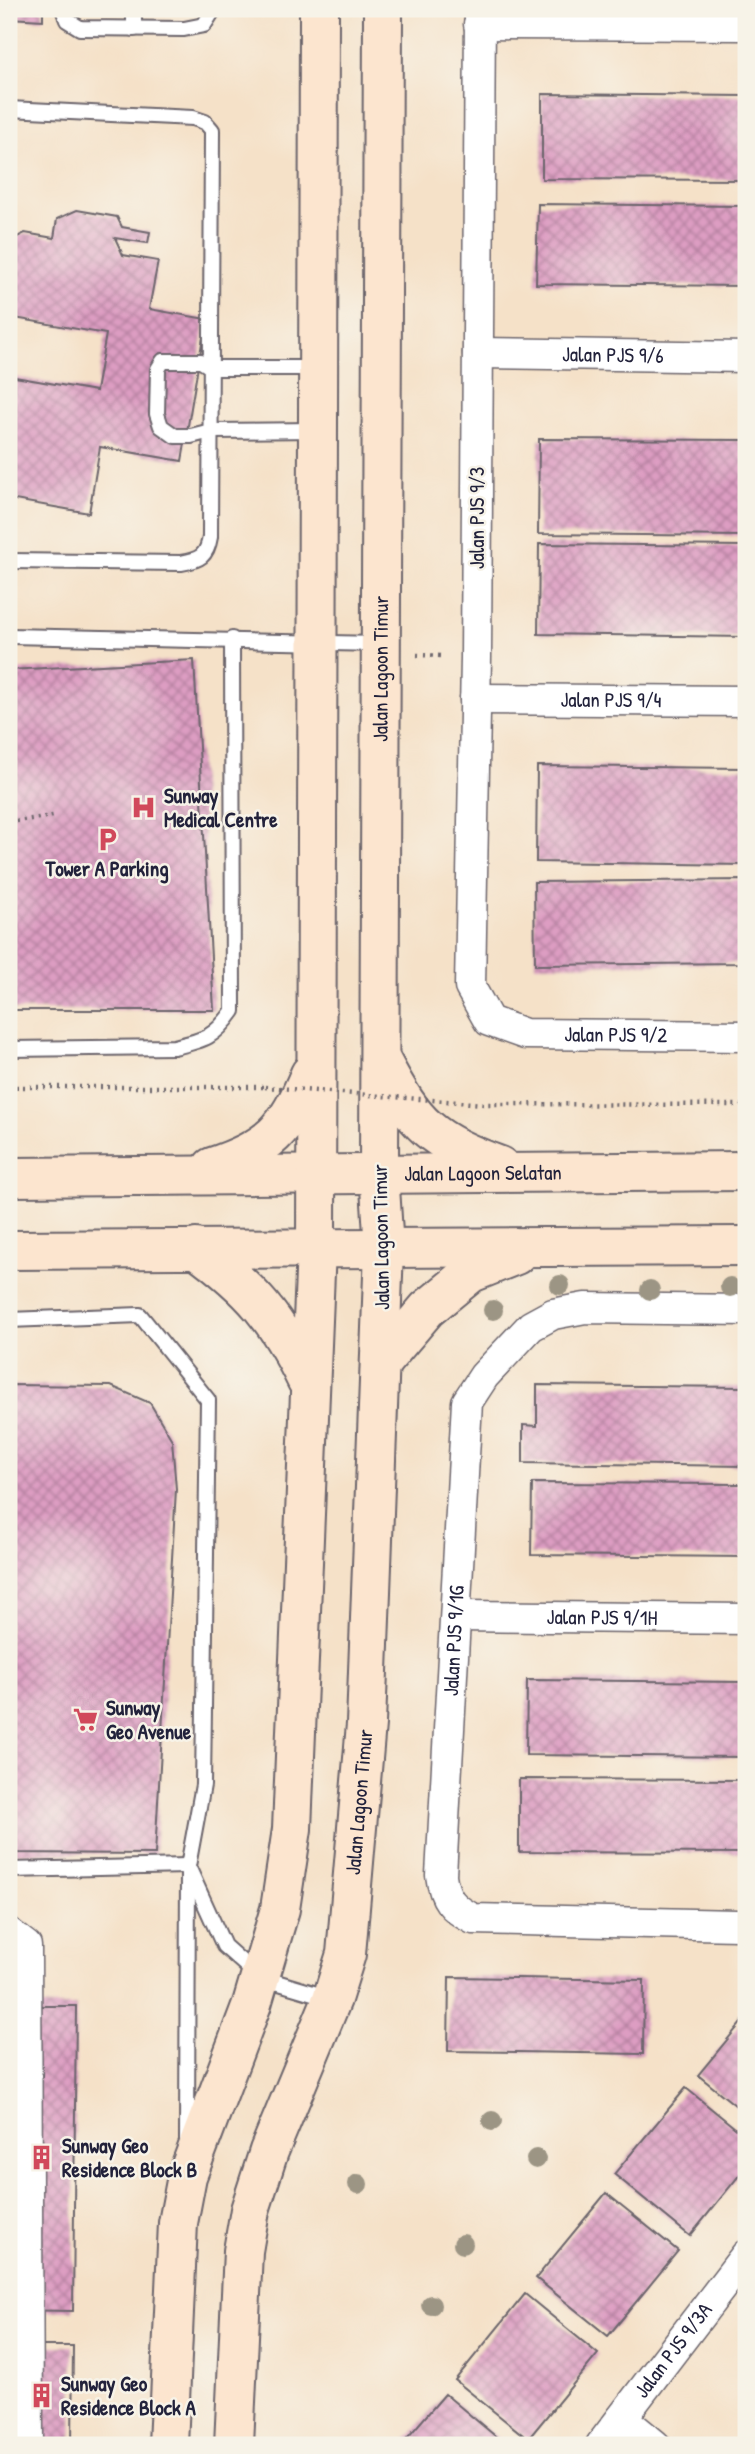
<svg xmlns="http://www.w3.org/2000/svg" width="755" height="2454" viewBox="0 0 755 2454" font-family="'Patrick Hand',sans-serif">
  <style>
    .building { fill: url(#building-cross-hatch) }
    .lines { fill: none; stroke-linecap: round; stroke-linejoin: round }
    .service-casing { stroke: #6c656c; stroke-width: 18 }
    .minor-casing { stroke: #6c656c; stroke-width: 33 }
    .secondary-casing { stroke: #6c656c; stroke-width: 42 }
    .path { stroke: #6c656c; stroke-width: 4.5; stroke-dasharray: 2 5; stroke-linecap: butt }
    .service { stroke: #fff; stroke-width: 14 }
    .minor { stroke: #fff; stroke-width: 30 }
    .secondary { stroke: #fce5cf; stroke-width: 38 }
    .path-bridge { stroke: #6c656c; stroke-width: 4.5; stroke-dasharray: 2 5; stroke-linecap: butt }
    .tree { fill: #9c9584 }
    .labels { text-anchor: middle; stroke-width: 5; stroke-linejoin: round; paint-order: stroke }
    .street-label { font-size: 21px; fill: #22223b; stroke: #f7f3e8 }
    .poi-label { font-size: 21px; font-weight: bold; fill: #22223b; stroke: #f7f3e8; text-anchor: start }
  </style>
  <defs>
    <pattern id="building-cross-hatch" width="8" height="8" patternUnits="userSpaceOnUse" patternTransform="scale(1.75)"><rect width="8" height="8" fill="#dd9dc2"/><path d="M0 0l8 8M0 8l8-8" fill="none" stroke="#b3809f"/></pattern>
  </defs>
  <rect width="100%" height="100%" fill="#f7f3e8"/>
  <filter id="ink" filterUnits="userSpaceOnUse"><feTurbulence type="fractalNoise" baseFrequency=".0143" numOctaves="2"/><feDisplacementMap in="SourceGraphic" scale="14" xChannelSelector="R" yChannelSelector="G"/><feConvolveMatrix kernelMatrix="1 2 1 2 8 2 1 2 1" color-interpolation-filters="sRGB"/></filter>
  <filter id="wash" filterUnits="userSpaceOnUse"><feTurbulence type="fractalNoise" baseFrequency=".00686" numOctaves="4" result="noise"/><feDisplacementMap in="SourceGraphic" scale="28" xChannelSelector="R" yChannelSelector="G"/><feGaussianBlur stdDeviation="1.57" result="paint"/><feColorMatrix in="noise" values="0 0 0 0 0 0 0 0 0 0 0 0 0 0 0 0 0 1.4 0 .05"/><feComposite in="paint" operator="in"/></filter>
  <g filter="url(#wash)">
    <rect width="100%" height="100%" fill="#f5e1c8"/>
    <g id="blocks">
      <g class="building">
        <path d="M9,9H43V20L9,18Z"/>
        <path d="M542,94L746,96V180L542,179Z"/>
        <path d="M538,204L746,206V286L536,284Z"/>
        <path d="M77,210L117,217L122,227L150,232L148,243L115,238L123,255L158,261L149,309L206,319L182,461L100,447L89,513L9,499V376L96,391L106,334L9,317V241L25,233L54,238L57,219Z"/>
        <path d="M539,439L746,440V536L538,534Z"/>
        <path d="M539,544L746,546V637L538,634Z"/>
        <path d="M194,660L214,1010H9V670Z"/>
        <path d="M537,766L746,768V865L536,862Z"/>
        <path d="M746,880V963L535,965L534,882Z"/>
        <path d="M9,1385L111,1386L150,1403L172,1440L176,1489L155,1854L9,1853Z"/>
        <path d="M537,1385L746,1387V1466L523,1463V1425L537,1426Z"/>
        <path d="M532,1483L746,1484V1557L531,1555Z"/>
        <path d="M527,1680L746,1682V1757L526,1755Z"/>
        <path d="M519,1779L746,1780V1853L519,1852Z"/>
        <path d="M449,1977L644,1980L643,2054L448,2051Z"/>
        <path d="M9,2006H76L73,2311L9,2310Z"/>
        <path d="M746,2017V2114L698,2075Z"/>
        <path d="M686,2088L746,2137V2167L690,2236L614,2174Z"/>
        <path d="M606,2193L678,2251L608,2336L536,2278Z"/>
        <path d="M525,2294L598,2354L528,2439L455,2380Z"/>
        <path d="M9,2346H73L72,2445H9Z"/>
        <path d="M445,2394L506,2445H401Z"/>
      </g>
    </g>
  </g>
  <g filter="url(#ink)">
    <use href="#blocks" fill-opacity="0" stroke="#6c656c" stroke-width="2"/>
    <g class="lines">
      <defs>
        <g id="service">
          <path d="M63,9L67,20L80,28L184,29L204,25L214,9"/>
          <path d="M134,9V29"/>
          <path d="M9,109L193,118L205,122L212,130L210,537C207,556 200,560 181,563L9,561"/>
          <path d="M316,430L211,431L191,436H175L161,426L157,414L158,369L163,361H201L212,368H317"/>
          <path d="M9,636L378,644"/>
          <path d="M9,1049L174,1047C205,1040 215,1037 233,1011L232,639"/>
          <path d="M9,1320L140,1315L208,1400L203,1785L188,1866L187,2141"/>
          <path d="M9,1870L188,1866"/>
          <path d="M190,1871L224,1946L259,1977L330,1998"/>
        </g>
        <g id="minor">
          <path id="s1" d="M480,9L476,657L470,987L489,1021L525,1034L746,1036"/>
          <path d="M479,24L746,25"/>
          <path id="s2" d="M478,353L746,357"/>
          <path id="s3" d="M475,699L746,701"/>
          <path id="s4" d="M458,1616L746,1619"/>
          <path id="s5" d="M737,1925L473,1919C452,1908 444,1899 441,1875L467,1402L484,1376L531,1326L553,1314L585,1308L746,1310"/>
          <path d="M9,1933L26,1946L28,2445"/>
          <path d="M622,2418L655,2445"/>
          <path id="s6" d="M601,2445L746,2255"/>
        </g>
        <g id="secondary">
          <path d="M382,1062C416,1127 431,1140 500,1166"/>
          <path d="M212,1167C270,1148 287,1130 310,1074"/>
          <path id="s7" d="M9,1177L746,1171"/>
          <path d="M196,1248C252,1289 277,1318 307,1381"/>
          <path d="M9,1250L746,1246"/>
          <path d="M382,1362L427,1309L471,1273L516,1255"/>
          <path d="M168,2445L178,2223L187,2176L252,2004L280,1909L292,1829L316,1248L319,9"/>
          <path id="s8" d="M234,2445L243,2251L250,2210L269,2151L332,1999L346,1954L366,1724L384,1249L379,1172L383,9"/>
        </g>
      </defs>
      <use href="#service" class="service-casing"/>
      <use href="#minor" class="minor-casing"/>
      <use href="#secondary" class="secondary-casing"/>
      <g class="path">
        <path d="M417,655L443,656"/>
        <path d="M9,822L53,816"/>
        <path d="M9,1087H263"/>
      </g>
      <use href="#service" class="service"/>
      <use href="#minor" class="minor"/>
      <use href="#secondary" class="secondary"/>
      <path class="path-bridge" d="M265,1087L484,1104L746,1105"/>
    </g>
    <g class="tree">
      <circle cx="560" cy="1285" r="10"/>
      <circle cx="730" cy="1287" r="10"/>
      <circle cx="650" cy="1290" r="10"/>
      <circle cx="493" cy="1310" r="10"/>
      <circle cx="492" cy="2121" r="10"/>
      <circle cx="536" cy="2159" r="10"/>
      <circle cx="358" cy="2184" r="10"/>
      <circle cx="463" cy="2244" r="10"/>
      <circle cx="431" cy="2305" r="10"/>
    </g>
  </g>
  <defs>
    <symbol id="hospital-bare" viewBox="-9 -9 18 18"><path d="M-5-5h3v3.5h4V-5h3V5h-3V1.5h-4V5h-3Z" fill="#d1495b" stroke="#f7f3e8" stroke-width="2.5" paint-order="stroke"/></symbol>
    <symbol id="parking-bare" viewBox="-9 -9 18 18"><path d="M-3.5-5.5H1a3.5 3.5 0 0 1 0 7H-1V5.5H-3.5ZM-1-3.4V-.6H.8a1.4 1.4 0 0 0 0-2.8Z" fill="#d1495b" stroke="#f7f3e8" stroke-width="2.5" paint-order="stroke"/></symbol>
    <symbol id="supermarket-bare" viewBox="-9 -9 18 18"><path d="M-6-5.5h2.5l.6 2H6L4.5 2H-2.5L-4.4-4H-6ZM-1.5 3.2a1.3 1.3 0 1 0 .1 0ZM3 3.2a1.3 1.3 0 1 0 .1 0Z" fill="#d1495b" stroke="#f7f3e8" stroke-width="2.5" paint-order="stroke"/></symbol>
    <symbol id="building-bare" viewBox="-9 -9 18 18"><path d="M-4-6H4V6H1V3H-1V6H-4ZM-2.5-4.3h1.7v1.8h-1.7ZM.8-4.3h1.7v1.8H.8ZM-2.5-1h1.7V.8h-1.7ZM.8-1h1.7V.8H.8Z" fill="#d1495b" stroke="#f7f3e8" stroke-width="2.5" paint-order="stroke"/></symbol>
  </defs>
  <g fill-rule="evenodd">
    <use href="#hospital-bare" x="126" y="790" width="35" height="35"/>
    <use href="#parking-bare" x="90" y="822" width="35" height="35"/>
    <use href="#supermarket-bare" x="68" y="1702" width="35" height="35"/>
    <use href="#building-bare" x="24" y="2140" width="35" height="35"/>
    <use href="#building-bare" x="24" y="2378" width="35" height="35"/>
  </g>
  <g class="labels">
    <g class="street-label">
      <text dy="7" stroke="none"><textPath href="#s2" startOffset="135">Jalan PJS 9/6</textPath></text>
      <text transform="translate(477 518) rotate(-90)" y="7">Jalan PJS 9/3</text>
      <text dy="7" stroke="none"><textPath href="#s8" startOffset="1796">Jalan Lagoon Timur</textPath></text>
      <text dy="7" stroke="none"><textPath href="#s3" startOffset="136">Jalan PJS 9/4</textPath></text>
      <text dy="7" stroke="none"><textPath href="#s1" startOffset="1146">Jalan PJS 9/2</textPath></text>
      <text dy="7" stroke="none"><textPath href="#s7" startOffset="474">Jalan Lagoon Selatan</textPath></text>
      <text transform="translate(381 1237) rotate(-91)" y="7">Jalan Lagoon Timur</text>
      <text dy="7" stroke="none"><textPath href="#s4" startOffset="144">Jalan PJS 9/1H</textPath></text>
      <text dy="7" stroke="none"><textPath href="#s5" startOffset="556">Jalan PJS 9/1G</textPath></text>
      <text dy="7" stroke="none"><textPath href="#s8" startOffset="662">Jalan Lagoon Timur</textPath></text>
      <text dy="7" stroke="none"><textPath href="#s6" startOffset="119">Jalan PJS 9/3A</textPath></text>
    </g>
    <g class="poi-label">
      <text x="164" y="803">Sunway<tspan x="164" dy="24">Medical Centre</tspan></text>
      <text x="107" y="876" text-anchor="middle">Tower A Parking</text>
      <text x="106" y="1715">Sunway<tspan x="106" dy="24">Geo Avenue</tspan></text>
      <text x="62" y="2153">Sunway Geo<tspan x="62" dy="24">Residence Block B</tspan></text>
      <text x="61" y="2391">Sunway Geo<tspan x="61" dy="24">Residence Block A</tspan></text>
    </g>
  </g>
  <rect width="755" height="2454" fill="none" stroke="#f7f3e8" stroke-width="35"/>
</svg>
